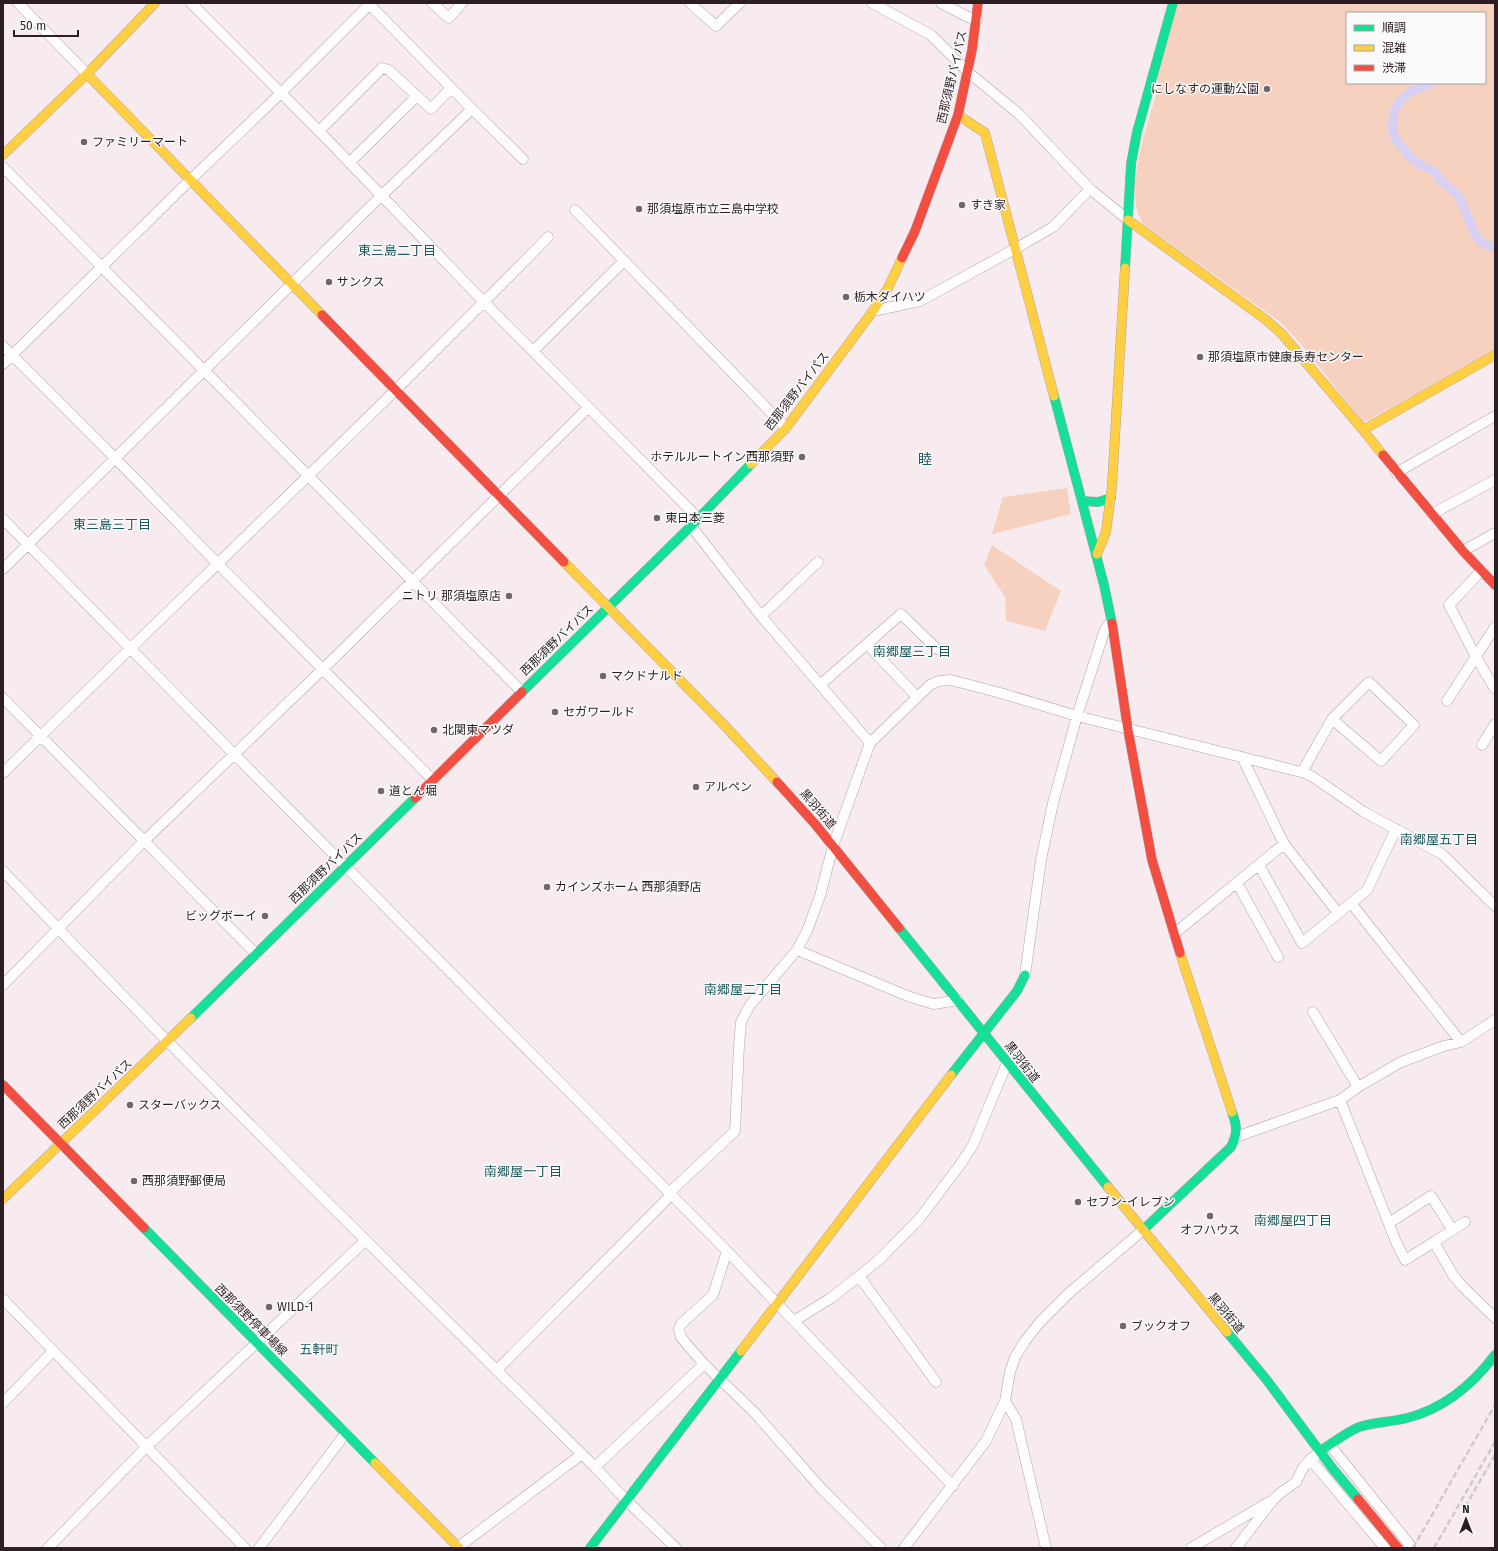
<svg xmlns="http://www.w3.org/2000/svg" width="1498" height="1551" font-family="'Fira Sans','Noto Sans JP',sans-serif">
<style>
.green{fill:#f6d1bf;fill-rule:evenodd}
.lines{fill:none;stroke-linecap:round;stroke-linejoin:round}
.canal{stroke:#d8d0f3;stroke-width:9}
.street-casing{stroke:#b0a4a9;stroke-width:11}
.fast-casing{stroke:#b0a4a9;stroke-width:10}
.slow-casing{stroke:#b0a4a9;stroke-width:10}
.jam-casing{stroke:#b0a4a9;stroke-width:10}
.street{stroke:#fefcfd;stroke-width:10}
.fast{stroke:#16e098;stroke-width:9}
.slow{stroke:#ffcf43;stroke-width:9}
.jam{stroke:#f24e42;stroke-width:9}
.rail{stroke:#cec9ca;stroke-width:2.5;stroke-dasharray:6 3;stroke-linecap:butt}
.poi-dot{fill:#73666b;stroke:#fafafa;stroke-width:1.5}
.labels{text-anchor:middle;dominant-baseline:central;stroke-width:3;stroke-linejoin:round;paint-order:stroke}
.street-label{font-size:12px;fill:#2c1e24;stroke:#fafafa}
.poi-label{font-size:12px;fill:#2c1e24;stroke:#fafafa;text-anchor:start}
.neighbourhood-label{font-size:13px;fill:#1e595b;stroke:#fafafa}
.quarter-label{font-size:14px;fill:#1e595b;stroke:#fafafa}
</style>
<rect width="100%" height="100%" fill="#f8ebef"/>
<path class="green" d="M1178,3h317v347l-132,73 -60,-77 -24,-25 -136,-97c-4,-8 -8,-17 -8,-26 -1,-38 14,-77 24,-114l-2,-6zM1347,13h138v70h-138z
M1067,488l4,26 -79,20 11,-37z
M992,545l69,46 -16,40 -39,-10 -1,-24 -21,-32z"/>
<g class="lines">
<path class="canal" d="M1432,83l-22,9 -10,9 -6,10 -2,16 3,12 19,22 21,11 6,9 18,15 16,39 6,7 14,6"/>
<g class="street-casing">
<path id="street" d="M18,3l69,71
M191,3l128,128 165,171 214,216
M368,3l104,106 51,50
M432,3l17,15 13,-15
M690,3l26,23 24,-23
M872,3l59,32 37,37 51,42 71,75 38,31
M941,3l27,14 9,3
M319,131l63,-63 7,2 42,39 20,-21
M349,163l68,-67
M3,167l519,525
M575,210l211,218
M873,311l47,-10 95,-52 38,-22 37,-38
M3,346l112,112 103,106 215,216
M533,351l90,-89
M3,364l181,-178 97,-93 90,-90
M1396,473l99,-57
M1432,514l63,-34
M3,519l231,235 493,497 149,156 77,79
M691,526l70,90 109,127
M1463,551l32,-18
M3,569l378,-373 91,-87
M1481,571l-32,34 27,52 19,32
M761,616l57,-54
M867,644l50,53
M820,685l81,-71 36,35
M3,698l253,256
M1447,701l48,-74
M1482,745l13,-21
M1242,757l42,87 54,69
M1302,772l30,-53 37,-37 45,43 -33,36 -49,-42
M3,773c182,-179 367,-354 545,-536
M1259,865l43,78 65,-53 29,-61
M3,871c193,203 393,400 592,596l31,33 50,48
M1237,883l41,74
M1351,903l110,139
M1174,934l110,-90
M797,950l113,47 24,7 24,-4
M1025,975l16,-115 12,-57 24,-87 27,-84 4,-7 4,-3
M3,985l141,-144 179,-172 265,-261
M1313,1012l45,75
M1340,1100l56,142 9,18 29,-18 19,33 9,11 33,32
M1236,1137l104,-37 18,-13 43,-25 43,-16 17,-4 34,-22
M669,1193l66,-62 4,-85 2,-24 9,-17 47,-55 10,-19 13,-35 13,-50 37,-103 60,-58 9,-4 12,-1 53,14 73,22 228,57 8,4 51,35 78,42 53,52
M1389,1223l42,-27 21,33
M1434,1242l31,-20
M727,1251l-14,44 -32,29 -2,5 2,8 8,10 15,17 50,48 66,75 61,61
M859,1276l77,106
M3,1299l242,249
M794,1321l37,-23 28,-22 21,-17 40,-41 40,-53 13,-20 34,-82
M497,1370l174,-175
M1005,1401l11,18 30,129
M3,1403l50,-52
M1330,1445l80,100 -2,3
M1310,1459l75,89
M595,1467l109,-103
M48,1548l98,-101 220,-207
M259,1548l87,-115
M457,1548l125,-94
M904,1548l82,-107 19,-40 5,-29 5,-15 10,-16 15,-19 28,-28 75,-64
M1191,1548l78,-46
M1236,1548l37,-48 6,-6 17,-12 8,-16 16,-15"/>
</g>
<g class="fast-casing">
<path id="fast" d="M1125,268l6,-104 6,-32 36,-129
M1054,396l50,189 8,38
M1082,501l16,1 13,-4
M522,692l169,-166 60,-62
M899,928l209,259
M191,1018l224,-220
M951,1075l66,-84 8,-16
M144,1228l231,235
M1143,1230l88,-83c7,-14 6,-21 1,-35
M1227,1332l39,47 67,90 25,30
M1320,1451c13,-8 25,-18 39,-24 16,-5 32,-5 48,-9 36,-9 66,-34 88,-63
M590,1548l151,-197"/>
</g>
<g class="slow-casing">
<path id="slow" d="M87,74l235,241
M958,115l27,18 69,263
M3,155l84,-81 68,-71
M1128,220l137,99 17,15 81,96 20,25
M1363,430l132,-75
M751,464l35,-36 87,-117 15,-23 14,-30
M1097,554l9,-22 6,-46 13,-218
M564,562l162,165 51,55
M1180,953l52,159
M1108,1187l119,145
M3,1199l188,-181
M741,1351l210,-276
M375,1463l84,85"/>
</g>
<g class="jam-casing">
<path id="jam" d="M902,258l13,-27 43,-116 14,-65 6,-47
M322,315l242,247
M1383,455l80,96 32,34
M1112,623l16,107 24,130 28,93
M777,782l38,42 84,104
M415,798l107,-106
M3,1085l141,143
M1358,1499l40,49"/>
</g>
<use href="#street" class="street"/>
<use href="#fast" class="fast"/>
<use href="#slow" class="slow"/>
<use href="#jam" class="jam"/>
<path class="rail" d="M1465,1507l30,-52
M1413,1548l82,-143
M1434,1548l61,-106"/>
</g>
<g class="poi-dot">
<circle cx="1267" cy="89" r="4"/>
<circle cx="84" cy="142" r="4"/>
<circle cx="962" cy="205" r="4"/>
<circle cx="639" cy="209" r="4"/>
<circle cx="329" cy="282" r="4"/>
<circle cx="846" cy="297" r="4"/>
<circle cx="1200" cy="357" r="4"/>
<circle cx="802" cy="457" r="4"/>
<circle cx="657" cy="518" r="4"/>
<circle cx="509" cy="596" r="4"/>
<circle cx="603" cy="676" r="4"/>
<circle cx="555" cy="712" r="4"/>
<circle cx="434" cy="730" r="4"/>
<circle cx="696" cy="787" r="4"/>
<circle cx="381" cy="791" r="4"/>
<circle cx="547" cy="887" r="4"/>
<circle cx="265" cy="916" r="4"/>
<circle cx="130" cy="1105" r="4"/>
<circle cx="134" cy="1181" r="4"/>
<circle cx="1078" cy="1202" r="4"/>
<circle cx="1210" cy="1216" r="4"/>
<circle cx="269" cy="1307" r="4"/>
<circle cx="1123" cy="1326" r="4"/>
</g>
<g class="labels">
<g class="street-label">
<text transform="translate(952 77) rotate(-77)">西那須野バイパス</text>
<text transform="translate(797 391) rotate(-52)">西那須野バイパス</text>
<text transform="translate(557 640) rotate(-44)">西那須野バイパス</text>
<text transform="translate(818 809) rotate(49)">黒羽街道</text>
<text transform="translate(326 868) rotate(-44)">西那須野バイパス</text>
<text transform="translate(1022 1062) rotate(52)">黒羽街道</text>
<text transform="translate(95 1094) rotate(-43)">西那須野バイパス</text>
<text transform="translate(1226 1313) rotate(50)">黒羽街道</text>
<text transform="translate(251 1320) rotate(45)">西那須野停車場線</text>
</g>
<g class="poi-label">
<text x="1259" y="89" text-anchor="end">にしなすの運動公園</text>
<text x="92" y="142">ファミリーマート</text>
<text x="970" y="205">すき家</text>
<text x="647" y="209">那須塩原市立三島中学校</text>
<text x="337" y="282">サンクス</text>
<text x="854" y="297">栃木ダイハツ</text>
<text x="1208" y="357">那須塩原市健康長寿センター</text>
<text x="794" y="457" text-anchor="end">ホテルルートイン西那須野</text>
<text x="665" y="518">東日本三菱</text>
<text x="501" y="596" text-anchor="end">ニトリ 那須塩原店</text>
<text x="611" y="676">マクドナルド</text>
<text x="563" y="712">セガワールド</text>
<text x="442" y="730">北関東マツダ</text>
<text x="704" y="787">アルペン</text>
<text x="389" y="791">道とん堀</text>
<text x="555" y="887">カインズホーム 西那須野店</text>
<text x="257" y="916" text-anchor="end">ビッグボーイ</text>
<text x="138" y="1105">スターバックス</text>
<text x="142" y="1181">西那須野郵便局</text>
<text x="1086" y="1202">セブン-イレブン</text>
<text x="1210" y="1230" text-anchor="middle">オフハウス</text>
<text x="277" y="1307">WILD-1</text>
<text x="1131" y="1326">ブックオフ</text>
</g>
<g class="neighbourhood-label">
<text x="397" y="250">東三島二丁目</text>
<text x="112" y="524">東三島三丁目</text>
<text x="912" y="651">南郷屋三丁目</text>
<text x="1439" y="839">南郷屋五丁目</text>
<text x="743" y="989">南郷屋二丁目</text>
<text x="523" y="1171">南郷屋一丁目</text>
<text x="1293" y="1220">南郷屋四丁目</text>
<text x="319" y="1349">五軒町</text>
</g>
<g class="quarter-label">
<text x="925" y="459">睦</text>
</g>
</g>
<rect width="1498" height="1551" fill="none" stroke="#2c1e24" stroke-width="8"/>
<rect x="1346" y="12" width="140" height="72" fill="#fafafa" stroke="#a8a2a4"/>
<rect x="1354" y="25" width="20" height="6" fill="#16e098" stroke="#a8a2a4"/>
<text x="1382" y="32" font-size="12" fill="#2c1e24">順調</text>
<rect x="1354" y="45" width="20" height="6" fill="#ffcf43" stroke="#a8a2a4"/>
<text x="1382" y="52" font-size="12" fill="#2c1e24">混雑</text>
<rect x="1354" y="65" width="20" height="6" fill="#f24e42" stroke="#a8a2a4"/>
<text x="1382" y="72" font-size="12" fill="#2c1e24">渋滞</text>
<g transform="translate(1466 1519)" stroke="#fafafa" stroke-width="3" paint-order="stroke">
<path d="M0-3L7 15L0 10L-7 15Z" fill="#2c1e24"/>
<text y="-6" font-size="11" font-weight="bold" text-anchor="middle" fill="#2c1e24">N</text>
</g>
<path d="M14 30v6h64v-6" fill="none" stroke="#2c1e24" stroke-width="2"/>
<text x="20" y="30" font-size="12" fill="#2c1e24" stroke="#fafafa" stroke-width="3" paint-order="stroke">50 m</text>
</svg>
